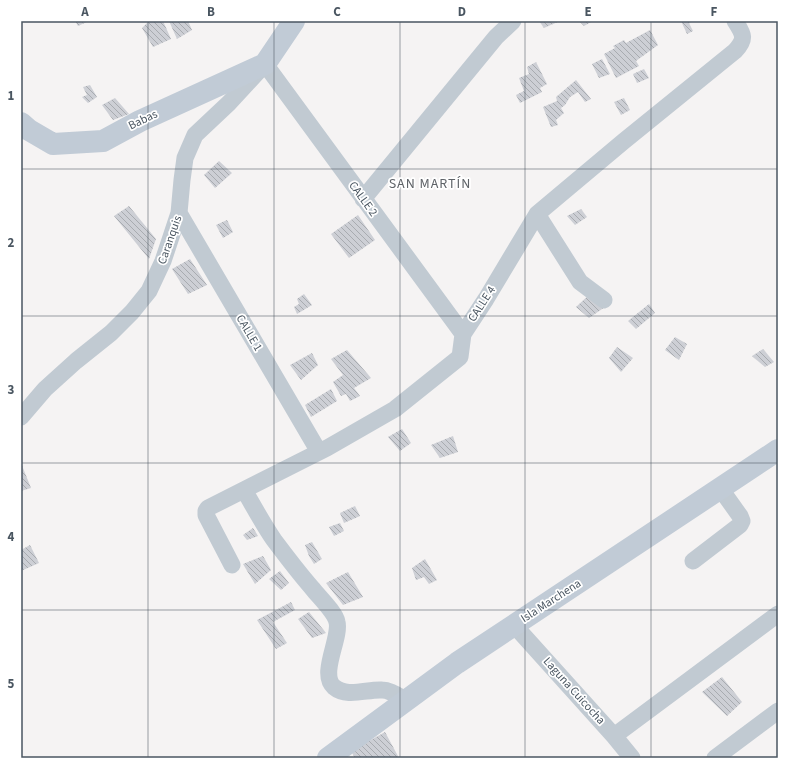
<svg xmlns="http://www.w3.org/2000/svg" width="799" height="779" font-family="'Source Sans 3',sans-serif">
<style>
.building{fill:url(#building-back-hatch)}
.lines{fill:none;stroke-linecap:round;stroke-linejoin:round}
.street{stroke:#c1cad2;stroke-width:17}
.secondary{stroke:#c1cbd6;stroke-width:22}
.grid{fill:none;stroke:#4a5661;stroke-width:1;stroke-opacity:0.55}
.labels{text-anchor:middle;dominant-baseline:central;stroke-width:3.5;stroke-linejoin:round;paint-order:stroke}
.street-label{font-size:12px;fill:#4a5661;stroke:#fff}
.quarter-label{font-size:14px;letter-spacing:1px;fill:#5f6368;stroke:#fff}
.neatline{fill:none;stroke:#4a5661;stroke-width:1.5}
.grid-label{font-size:13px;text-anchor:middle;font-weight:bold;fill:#4a5661}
</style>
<defs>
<pattern id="building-back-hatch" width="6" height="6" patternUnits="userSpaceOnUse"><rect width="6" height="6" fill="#cdcfd5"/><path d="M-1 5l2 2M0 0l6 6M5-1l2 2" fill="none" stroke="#a8abb0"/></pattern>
</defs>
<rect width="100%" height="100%" fill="#f5f3f3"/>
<path class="building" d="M75,21h14l-11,5z
M149,21h14l8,18 -18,8 -11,-19z
M169,21h19l4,9 -15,9z
M539,21h21l-16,7z
M579,21h14l-9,5z
M681,21h12l-4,2 4,8 -6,3z
M650,30l8,15 -22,16 3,5 -23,12 -12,-24 11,-6 -2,-2 11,-6 2,3z
M602,59l8,15 -11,4 -7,-14z
M536,62l11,22 -7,4 2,4 -22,11 -4,-8 8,-4 -5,-13 10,-4 -2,-7z
M644,69l5,9 -12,5 -4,-9z
M576,80l15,19 -6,3 -7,-10 -8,5 -5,8 -4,3 3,5 -8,7 2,5 -7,2 -8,-20 14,-6 -1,-4z
M90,85l7,12 -9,6 -6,-6 5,-2 -4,-8z
M115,98l14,16 -16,6 -11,-15z
M624,98l6,12 -9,5 -7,-13z
M219,161l13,12 -17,15 -11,-13z
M129,206l27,33 -7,20 -35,-43z
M581,209l6,8 -12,8 -8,-9z
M358,215l17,25 -26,18 -18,-24z
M227,220l6,12 -10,6 -7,-13z
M190,259l17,26 -19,9 -16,-25z
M591,293l14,14 -16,11 -13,-11z
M304,294l8,11 -15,9 -3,-7 5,-3 -2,-5z
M649,304l6,9 -19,16 -8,-8z
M675,337l12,7 -8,16 -14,-10z
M617,347l16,11 -12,14 -12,-14z
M763,349l11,13 -9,5 -13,-11z
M347,350l24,28 -17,10 6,8 -10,5 -4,-7 -5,2 -8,-14 10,-7 -12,-16z
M312,353l6,12 -17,15 -11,-15z
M331,389l6,12 -26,16 -6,-12z
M402,429l9,14 -11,8 -12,-14z
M453,436l5,16 -18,6 -9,-13z
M21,463l10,25 -10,3z
M355,506l5,10 -16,7 -4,-10z
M340,523l4,8 -10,5 -5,-9z
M253,528l5,8 -11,4 -4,-5z
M312,542l10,17 -8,5 -5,-8 -4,-11z
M30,545l9,18 -18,8v-21z
M263,556l8,14 -16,14 -12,-20z
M425,559l12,21 -8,4 -5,-7 -8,3 -4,-12z
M280,571l9,12 -8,7 -12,-11z
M348,572l15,25 -20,8 -17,-22z
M291,602l4,8 -22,12 14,21 -11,6 -19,-29z
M309,612l17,21 -14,5 -14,-19z
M722,677l20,25 -15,14 -25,-24z
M385,732l14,26h-44l-4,-7z"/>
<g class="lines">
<path class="street" d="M363,199l133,-162 17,-16
M179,213l140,239
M537,214l43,68 24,18
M21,417l24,-28 31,-28 35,-28 21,-21 17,-21 14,-30 16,-48 3,-33 3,-22 10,-23 34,-32 36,-39 198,270
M244,490c10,17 19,34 30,50 12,16 25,33 38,48 7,9 23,24 25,34 4,16 -18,52 -3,65 13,11 33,2 48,3 9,0 17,7 25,11
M693,561l47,-36 2,-4 -2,-5 -20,-28
M232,565l-26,-50v-4l2,-3 119,-60 68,-39 65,-52 3,-23 23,-35 51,-85 87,-73 111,-90c12,-13 8,-17 0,-30
M514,625l100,111 18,22
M614,736l164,-122
M715,758l63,-47"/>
<path class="secondary" d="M21,123l8,7 24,14 50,-3 37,-20 125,-57 29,-43
M328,758l129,-95 321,-213"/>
</g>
<path class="grid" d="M148,21v737M274,21v737M400,21v737M525,21v737M651,21v737M21,169h757M21,316h757M21,463h757M21,610h757"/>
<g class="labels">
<g class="street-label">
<text transform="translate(143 120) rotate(-26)">Babas</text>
<text transform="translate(363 199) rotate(54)">CALLE 2</text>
<text transform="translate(170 240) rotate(-71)">Caranquis</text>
<text transform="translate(482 304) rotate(-57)">CALLE 4</text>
<text transform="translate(249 333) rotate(60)">CALLE 1</text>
<text transform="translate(551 601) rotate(-33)">Isla Marchena</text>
<text transform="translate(574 691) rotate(48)">Laguna Cuicocha</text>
</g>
<g class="quarter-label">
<text x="430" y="184">SAN MARTÍN</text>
</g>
</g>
<rect width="799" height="779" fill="none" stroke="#ffffff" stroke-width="44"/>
<rect x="22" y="22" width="755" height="735" class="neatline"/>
<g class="grid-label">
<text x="85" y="16">A</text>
<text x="211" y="16">B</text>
<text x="337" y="16">C</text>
<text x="462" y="16">D</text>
<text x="588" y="16">E</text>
<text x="714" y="16">F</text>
<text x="11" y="100">1</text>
<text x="11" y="247">2</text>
<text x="11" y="394">3</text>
<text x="11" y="541">4</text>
<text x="11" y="688">5</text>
</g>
</svg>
